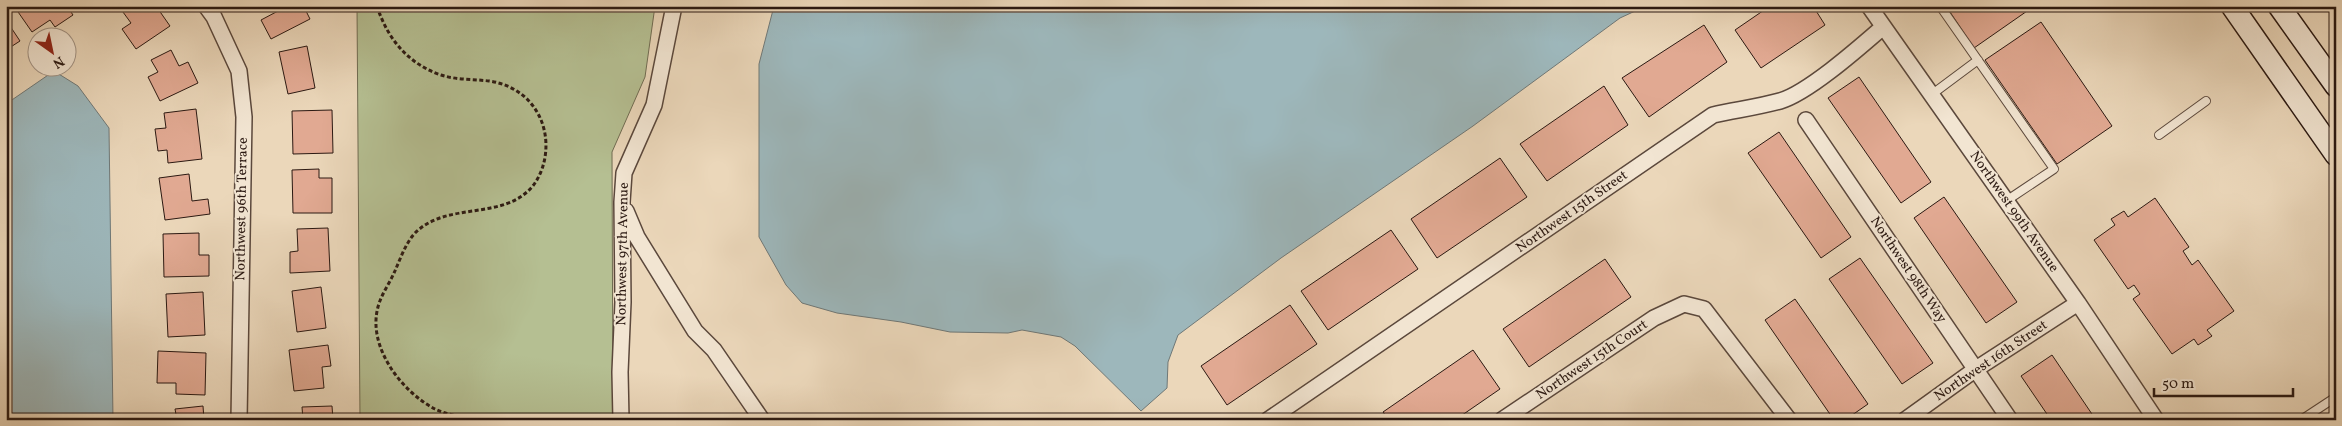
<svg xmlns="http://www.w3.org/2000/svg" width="2342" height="426" font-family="Vollkorn,serif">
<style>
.green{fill:#b5bf92;stroke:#706c52}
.water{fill:#9db7bb;stroke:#6f7877}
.building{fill:#e1a992;stroke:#2b1912}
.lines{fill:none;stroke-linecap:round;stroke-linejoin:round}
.service-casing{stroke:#5b483c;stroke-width:10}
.minor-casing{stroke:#5b483c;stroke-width:18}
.secondary-casing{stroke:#2b1912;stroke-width:24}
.path{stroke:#2b1912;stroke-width:3;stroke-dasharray:4 2.5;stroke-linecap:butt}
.service{stroke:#f2e5d2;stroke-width:8}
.minor{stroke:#f2e5d2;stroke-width:15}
.secondary{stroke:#f2e5d2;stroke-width:21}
.labels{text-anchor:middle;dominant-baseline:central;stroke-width:4;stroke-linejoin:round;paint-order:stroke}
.street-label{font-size:14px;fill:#2b1912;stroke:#f2e5d2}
</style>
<rect width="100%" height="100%" fill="#ebd7ba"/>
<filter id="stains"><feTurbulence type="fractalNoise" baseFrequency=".004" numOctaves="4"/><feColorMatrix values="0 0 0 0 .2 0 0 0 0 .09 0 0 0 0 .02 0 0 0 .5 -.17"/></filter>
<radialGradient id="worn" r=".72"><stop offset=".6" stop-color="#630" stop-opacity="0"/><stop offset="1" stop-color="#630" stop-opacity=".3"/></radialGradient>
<path class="green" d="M357,6h298l-10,71 -33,75 1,268h-253z"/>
<path class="water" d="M774,6h872l-26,12 -147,108 -192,132 -103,77 -10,27 -1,26 -26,23 -66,-65 -14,-9 -39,-7 -14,3 -58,-1 -49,-10 -64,-9 -35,-10 -16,-18 -27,-48v-173z
M54,71l24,15 31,42 4,292h-107v-316z"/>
<path class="building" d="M20,6h47l6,9 -18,12 -5,-7 -18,12 -16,-23z
M122,6h34l14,20 -34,23 -14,-20 9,-6 -11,-15z
M275,6h36l-6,3 5,10 -39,20 -10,-19 17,-9z
M1770,6h43l12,19 -64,43 -26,-38z
M1946,6h83l1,3 -56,39z
M6,20l14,21 -14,9z
M2041,22l71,104 -55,38 -72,-104z
M1704,25l23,37 -78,55 -27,-39z
M307,46l8,42 -27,6 -9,-42z
M171,50l8,16 9,-4 10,21 -38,18 -12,-24 10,-5 -7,-12z
M1859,77l72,105 -30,21 -73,-105z
M1604,86l24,39 -81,56 -27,-37z
M196,109l6,50 -34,4 -1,-13 -9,1 -3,-22 11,-1 -2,-15z
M332,110l1,43 -40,1 -1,-43z
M1779,132l72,105 -30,21 -73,-105z
M1500,158l27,39 -90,61 -26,-39z
M319,169v9h13v35h-39l-1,-43z
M189,174l3,27 16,-2 2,15 -45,6 -6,-42z
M1944,197l73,105 -31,21 -72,-105z
M2155,198l34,49 -6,4 9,14 6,-5 36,51 -27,19 5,6 -14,9 -4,-6 -22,15 -39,-55 7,-5 -6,-9 -6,4 -34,-49 21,-15 -4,-6 13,-8 4,6z
M328,228l2,43 -40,2v-21l8,-1 -1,-22z
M1391,230l27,39 -90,61 -27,-39z
M199,233v22h10v21l-45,1 -1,-43z
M1860,258l73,105 -31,21 -73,-105z
M1605,259l26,38 -102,70 -26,-38z
M321,287l5,41 -29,4 -5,-41z
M203,292l2,43 -37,2 -2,-43z
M1795,299l73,105 -23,16h-11l-69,-100z
M1290,305l27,39 -90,61 -26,-39z
M328,345l3,21 -9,1 2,21 -30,3 -5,-41z
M1473,350l27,39 -45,31h-66l-6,-8z
M158,351l48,2 -1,42 -29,-1v-11h-19z
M2052,355l44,65h-45l-30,-44z
M203,406l1,14h-27l-2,-11z
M332,406l1,14h-30l-1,-13z"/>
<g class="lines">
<g class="service-casing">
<path id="service" d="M1940,6l114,163 -48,32
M1931,95l47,-35
M2159,135l47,-34
M2301,420l35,-23"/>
</g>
<g class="minor-casing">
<path id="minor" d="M206,6l8,11 25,54 5,46 -5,303
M1869,6l209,297 78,117
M1806,120l204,300
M626,211l11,26 58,94 19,19 48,70
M621,420l-1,-48 3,-70 -1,-100 2,-29 30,-68 20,-99
M1268,420l445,-305c22,-5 46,-8 67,-14 28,-8 80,-54 103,-74
M1502,420l152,-102 30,-14 20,5 85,111
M1905,420l71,-51 102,-66"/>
</g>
<g class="secondary-casing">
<path id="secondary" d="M2232,6l104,149
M2279,6l57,80"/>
</g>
<path class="path" d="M377,6c10,32 31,58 64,69 15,5 32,4 48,6 29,4 51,24 56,53 3,18 -1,38 -13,53 -30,34 -85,14 -117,46 -10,11 -15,27 -21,40 -5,11 -13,22 -16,34 -11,40 24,85 57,102 15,7 32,9 48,11"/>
<use href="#service" class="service"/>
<use href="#minor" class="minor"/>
<use href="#secondary" class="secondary"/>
</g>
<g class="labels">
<g class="street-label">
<text transform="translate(242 209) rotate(-89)">Northwest 96th Terrace</text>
<text transform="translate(1572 212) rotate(-35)">Northwest 15th Street</text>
<text transform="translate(2014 212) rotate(55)">Northwest 99th Avenue</text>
<text transform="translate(623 254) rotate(-89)">Northwest 97th Avenue</text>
<text transform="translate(1908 270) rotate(56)">Northwest 98th Way</text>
<text transform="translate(1592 360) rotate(-34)">Northwest 15th Court</text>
<text transform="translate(1991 361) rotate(-34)">Northwest 16th Street</text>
</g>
</g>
<rect width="2342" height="426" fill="none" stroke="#ebd7ba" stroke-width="25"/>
<rect x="8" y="8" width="2327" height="411" fill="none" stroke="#2b1912" stroke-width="2.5"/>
<rect x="12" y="12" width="2317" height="401" fill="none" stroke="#2b1912"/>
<g transform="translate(52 52) rotate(147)"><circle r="24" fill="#f2e5d2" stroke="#a29385"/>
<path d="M0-4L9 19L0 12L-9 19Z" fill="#8f2418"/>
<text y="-8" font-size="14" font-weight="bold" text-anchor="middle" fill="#2b1912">N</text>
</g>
<path d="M2154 388v8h139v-8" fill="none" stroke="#2b1912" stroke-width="2.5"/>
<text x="2162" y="388" font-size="15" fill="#2b1912" stroke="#f2e5d2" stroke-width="4" paint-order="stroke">50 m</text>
<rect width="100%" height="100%" filter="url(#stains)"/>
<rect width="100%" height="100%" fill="url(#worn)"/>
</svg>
